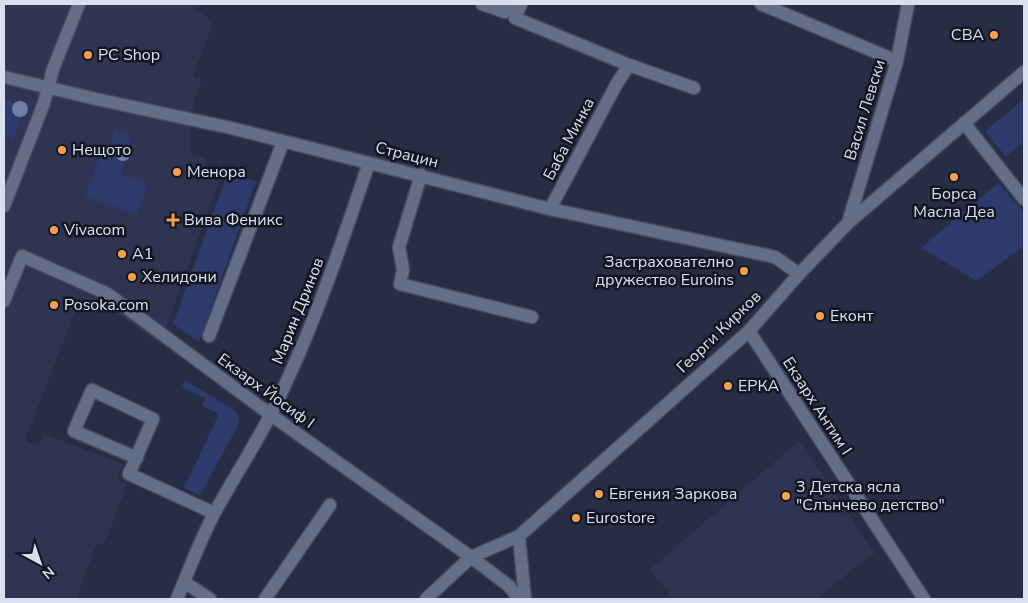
<svg xmlns="http://www.w3.org/2000/svg" width="1028" height="603" font-family="'Nunito Sans',sans-serif">
<style>
.built{fill:#2e3452}
.green{fill:#2e396c}
.lines{fill:none;stroke-linecap:round;stroke-linejoin:round}
.service-casing{stroke:#454a5d;stroke-width:15}
.pedestrian-casing{stroke:#454a5d;stroke-width:15}
.minor-casing{stroke:#454a5d;stroke-width:15}
.service{stroke:#656e89;stroke-width:12}
.pedestrian{stroke:#656e89;stroke-width:12}
.minor{stroke:#656e89;stroke-width:12}
.tree{fill:#717eaa}
.poi-dot{fill:#f8a04b;stroke:#131621;stroke-width:2}
.labels{text-anchor:middle;dominant-baseline:central;stroke-width:5;stroke-linejoin:round;paint-order:stroke}
.poi-label{font-size:16px;fill:#dbe0f0;stroke:#131621;text-anchor:start}
.street-label{font-size:16px;fill:#dbe0f0;stroke:#131621}
</style>
<rect width="100%" height="100%" fill="#262d45"/>
<path class="built" d="M4,4h187l22,19 -20,53 9,4 -9,24 -3,49 17,6 -5,15 17,7 -44,121 -14,43 -53,-38 -28,-8 -55,141 14,5 5,-11 79,30 -6,16 10,4 -23,61 -7,-2 -21,56h-72z
M800,440l75,113 -15,10 -42,36h-151l2,-6 -20,-23z"/>
<path class="green" d="M4,99l21,8 -12,33 -9,-4z
M1024,99v42l-18,16 -21,-26z
M114,130l13,3 4,8 -10,34 27,8 -11,32 -52,-19 16,-44 7,1z
M228,172l28,9 -57,161 -26,-18z
M998,183l26,29v34l-47,35 -56,-33z
M185,380l48,29 5,6 1,9 -39,71 -16,-7 35,-74 -17,-8 3,-8 -23,-10z"/>
<g class="lines">
<g class="service-casing">
<path id="service" d="M482,4l23,8 3,-8
M521,4l-6,14 114,47 -13,20
M629,65l65,23
M421,175l-22,72 4,23 -3,14 132,33
M209,336l74,-194
M137,458l-63,-27 18,-41 61,29 -24,55 85,39
M184,582l26,17
M265,599l65,-94"/>
</g>
<g class="pedestrian-casing">
<path id="pedestrian" d="M4,206l40,-103 9,-34 26,-65"/>
</g>
<g class="minor-casing">
<path id="minor" d="M761,4l136,57
M4,77l92,22 135,29 319,81 225,48 24,17
M964,123l60,76
M550,209l66,-124
M848,223l49,-162 11,-57
M4,301l18,-45 86,38 163,121 200,142 38,29 10,13
M749,331l175,268
M519,536l6,63
M177,599c12,-29 23,-59 38,-87 18,-33 39,-65 56,-98 41,-81 69,-166 98,-251
M426,599l45,-42 48,-21 230,-205 50,-57 49,-51 176,-151"/>
</g>
<use href="#service" class="service"/>
<use href="#pedestrian" class="pedestrian"/>
<use href="#minor" class="minor"/>
</g>
<g class="tree">
<circle cx="20" cy="109" r="8"/>
<circle cx="123" cy="153" r="8"/>
</g>
<g class="poi-dot">
<circle cx="994" cy="35" r="5"/>
<circle cx="88" cy="55" r="5"/>
<circle cx="62" cy="150" r="5"/>
<circle cx="177" cy="172" r="5"/>
<circle cx="954" cy="177" r="5"/>
<path d="M170.5 212.5h5v5h5v5h-5v5h-5v-5h-5v-5h5z"/>
<circle cx="54" cy="230" r="5"/>
<circle cx="122" cy="254" r="5"/>
<circle cx="744" cy="271" r="5"/>
<circle cx="132" cy="277" r="5"/>
<circle cx="54" cy="305" r="5"/>
<circle cx="820" cy="316" r="5"/>
<circle cx="728" cy="386" r="5"/>
<circle cx="599" cy="494" r="5"/>
<circle cx="786" cy="496" r="5"/>
<circle cx="576" cy="518" r="5"/>
</g>
<g class="labels">
<g class="poi-label">
<text x="984" y="35" text-anchor="end">CBA</text>
<text x="98" y="55">PC Shop</text>
<text x="72" y="150">Нещото</text>
<text x="187" y="172">Менора</text>
<text x="954" y="194" text-anchor="middle">Борса<tspan x="954" dy="18">Масла Деа</tspan></text>
<text x="184" y="220">Вива Феникс</text>
<text x="64" y="230">Vivacom</text>
<text x="132" y="254">A1</text>
<text x="734" y="262" text-anchor="end">Застрахователно<tspan x="734" dy="18">дружество Euroins</tspan></text>
<text x="142" y="277">Хелидони</text>
<text x="64" y="305">Posoka.com</text>
<text x="830" y="316">Еконт</text>
<text x="738" y="386">ЕРКА</text>
<text x="796" y="487">3 Детска ясла<tspan x="796" dy="18">"Слънчево детство"</tspan></text>
<text x="609" y="494">Евгения Заркова</text>
<text x="586" y="518">Eurostore</text>
</g>
<g class="street-label">
<text transform="translate(865 110) rotate(-73)">Васил Левски</text>
<text transform="translate(569 139) rotate(-62)">Баба Минка</text>
<text transform="translate(407 155) rotate(14)">Страцин</text>
<text transform="translate(298 311) rotate(-68)">Марин Дринов</text>
<text transform="translate(719 332) rotate(-44)">Георги Кирков</text>
<text transform="translate(266 391) rotate(36)">Екзарх Йосиф I</text>
<text transform="translate(817 406) rotate(57)">Екзарх Антим I</text>
</g>
</g>
<rect width="1028" height="603" fill="none" stroke="#dbe0f0" stroke-width="10"/>
<g transform="translate(40 563) rotate(140)" stroke="#131621" stroke-width="4" paint-order="stroke">
<path d="M0-4L9 19L0 12L-9 19Z" fill="#dbe0f0"/>
<text y="-8" font-size="14" font-weight="bold" text-anchor="middle" fill="#dbe0f0">N</text>
</g>
</svg>
